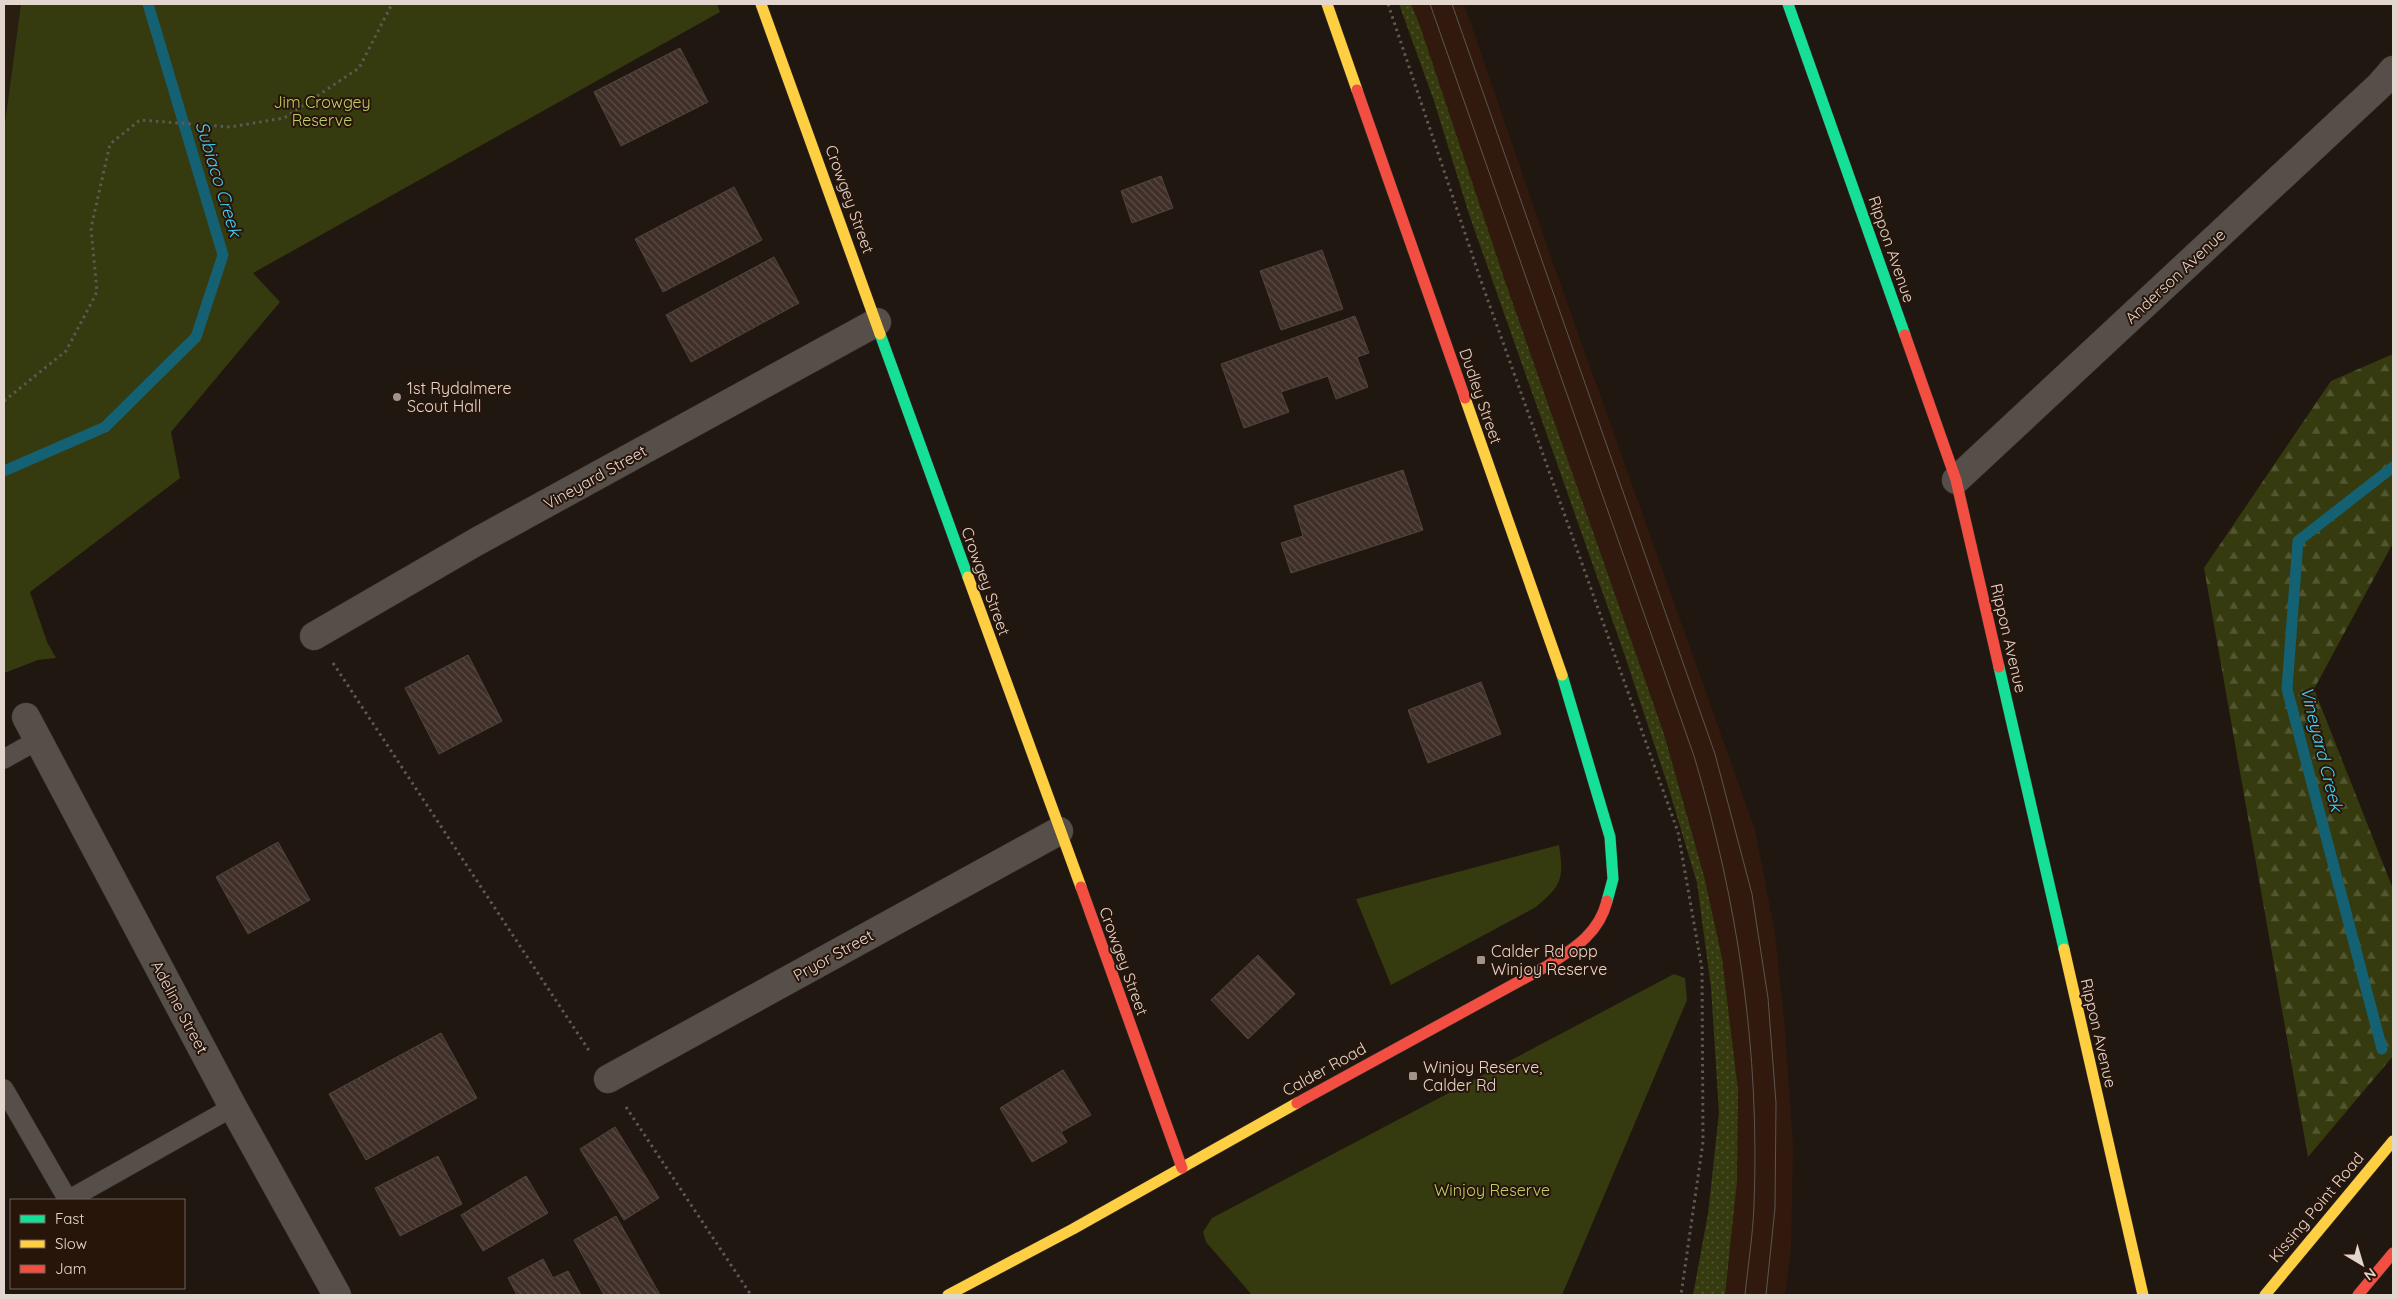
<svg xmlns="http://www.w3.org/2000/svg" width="2397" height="1299" font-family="Quicksand,sans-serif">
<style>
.industrial{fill:#281f11}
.built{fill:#311a0d}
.grass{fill:url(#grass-dots)}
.forest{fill:url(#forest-firs)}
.park{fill:#353a0f}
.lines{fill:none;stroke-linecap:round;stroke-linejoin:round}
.stream{stroke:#146173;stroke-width:11}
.building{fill:url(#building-back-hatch);stroke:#4f4541}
.lane-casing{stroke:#3a322d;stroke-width:20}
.street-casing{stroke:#3a322d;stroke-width:29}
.fast-casing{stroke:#3a322d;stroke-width:12}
.slow-casing{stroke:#3a322d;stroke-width:12}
.jam-casing{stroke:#3a322d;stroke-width:12}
.path{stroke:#5f5853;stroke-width:3;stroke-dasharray:2.5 4;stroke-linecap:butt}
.lane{stroke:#564e48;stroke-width:19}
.street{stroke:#564e48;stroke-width:28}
.fast{stroke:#16e098;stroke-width:11}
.slow{stroke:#ffcf43;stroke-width:11}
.jam{stroke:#f24e42;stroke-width:11}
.tram{stroke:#5c5551;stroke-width:1}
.poi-dot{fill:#9f938c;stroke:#28150a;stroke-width:2}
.labels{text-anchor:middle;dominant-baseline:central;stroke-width:4;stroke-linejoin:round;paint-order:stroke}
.park-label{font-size:16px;fill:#bdd067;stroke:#28150a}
.street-label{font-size:16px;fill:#e3d6ce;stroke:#28150a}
.poi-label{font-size:16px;fill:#e3d6ce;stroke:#28150a;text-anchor:start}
.water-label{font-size:18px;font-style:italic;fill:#3ed3fa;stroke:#28150a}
</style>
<defs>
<pattern id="grass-dots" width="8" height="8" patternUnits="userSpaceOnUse" patternTransform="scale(1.25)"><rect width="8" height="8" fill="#353a0f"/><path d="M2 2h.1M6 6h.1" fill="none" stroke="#525631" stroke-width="1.8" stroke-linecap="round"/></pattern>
<pattern id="forest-firs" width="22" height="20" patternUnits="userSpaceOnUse" patternTransform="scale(1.25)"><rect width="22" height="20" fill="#353a0f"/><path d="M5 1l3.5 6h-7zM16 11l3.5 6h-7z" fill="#525631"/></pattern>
<pattern id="building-back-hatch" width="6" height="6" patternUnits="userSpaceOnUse" patternTransform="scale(1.25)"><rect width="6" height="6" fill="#402f28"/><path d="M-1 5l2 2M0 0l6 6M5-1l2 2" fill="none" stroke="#5b4c46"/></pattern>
</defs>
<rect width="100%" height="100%" fill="#211711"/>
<path class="industrial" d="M4,4h17l-17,126z"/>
<path class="built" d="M1411,4h53l89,259 202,567 20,104 10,97 8,115 -2,102 -6,47h-60l12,-113 1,-92 -16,-132 -18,-82 -40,-142 -157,-447z"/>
<path class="grass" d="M1399,4h12l9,22 87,261 157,447 40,142 18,82 16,132 -1,92 -12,113h-32l15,-81 11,-101 -8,-126 -14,-104 -29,-97 -43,-130 -156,-442 -35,-113z"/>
<path class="forest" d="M2393,354v189l-79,146 79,200v167l-85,101 -104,-589 127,-187z"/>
<path class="park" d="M21,4h696l3,8 -467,261 27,29 -109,130 9,46 -150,114 17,50 9,16 -18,2 -34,13v-543z
M1559,845c5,34 3,40 -23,62l-145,78 -35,-86z
M1674,974l11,4 2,22 -125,295h-310l-46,-53 -3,-10 9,-14z"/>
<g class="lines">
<path class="stream" d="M4,471l101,-44 91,-90 27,-82 -75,-251
M2382,1049l-95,-360 11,-148 95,-74"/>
</g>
<path class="building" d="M680,48l28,54 -87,44 -27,-54z
M1161,176l12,32 -41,15 -11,-32z
M734,187l28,53 -99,52 -28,-53z
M1322,250l21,59 -62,21 -21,-59z
M774,257l25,46 -108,59 -25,-47z
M1355,316l14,37 -12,4 11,30 -32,12 -8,-23 -47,16 8,20 -45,16 -23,-64z
M1403,470l20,60 -132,43 -10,-30 22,-7 -9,-30z
M468,655l34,66 -63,33 -34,-66z
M1481,682l20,52 -73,29 -20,-53z
M278,842l32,58 -62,34 -32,-57z
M1258,955l37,39 -47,45 -37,-39z
M441,1033l36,65 -111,62 -37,-66z
M1063,1070l28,45 -30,17 6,10 -35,20 -32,-54z
M615,1127l44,71 -35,22 -44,-71z
M438,1156l24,48 -62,32 -25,-48z
M526,1176l22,37 -65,38 -22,-36z
M616,1216l44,79h-56l-30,-55z
M543,1259l10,19 15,-7 13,24h-64l-9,-17z"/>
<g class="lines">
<g class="lane-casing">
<path id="lane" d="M4,759l34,-19
M4,1089l64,111 165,-93"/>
</g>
<g class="street-casing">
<path id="street" d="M1956,480l424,-395 13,-15
M314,636l162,-94 401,-220
M26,717l207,390 104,188
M608,1079l451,-248"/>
</g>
<g class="fast-casing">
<path id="fast" d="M1788,4l117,331
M880,334l88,243
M1999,667l65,282
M1562,675l48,162 3,42 -6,22"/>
</g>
<g class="slow-casing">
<path id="slow" d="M761,4l119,330
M1327,4l30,86
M1465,398l97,277
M968,577l113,310
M2064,949l79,346
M948,1295l125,-66 224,-126
M2265,1295l128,-154"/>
</g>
<g class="jam-casing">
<path id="jam" d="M1357,90l108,308
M1905,335l51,145 43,187
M1081,887l101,281
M1297,1103l250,-137c26,-17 52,-32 60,-65
M2358,1295l35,-42"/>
</g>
<path class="path" d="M1388,4l93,277 197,551 24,137 1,173 -22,153
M4,401l62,-50 31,-59 -6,-64 19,-84 30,-24 90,7 54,-9 75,-50 33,-64
M333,663l257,389
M626,1107l125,188"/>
<use href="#lane" class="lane"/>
<use href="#street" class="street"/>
<use href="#fast" class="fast"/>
<use href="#slow" class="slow"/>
<use href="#jam" class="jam"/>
<path class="tram" d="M1430,4l264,752c44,146 66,296 60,449 -1,30 -6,60 -9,90
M1452,4l263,750 37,140 16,104 8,105 -1,105 -9,87"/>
</g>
<g class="poi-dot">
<circle cx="397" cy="397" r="5"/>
<rect x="1476" y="955" width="10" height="10" rx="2.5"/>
<rect x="1408" y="1071" width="10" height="10" rx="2.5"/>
</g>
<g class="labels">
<g class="park-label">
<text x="322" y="102">Jim Crowgey<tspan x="322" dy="18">Reserve</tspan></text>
<text x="1492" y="1190">Winjoy Reserve</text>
</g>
<g class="street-label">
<text transform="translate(850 199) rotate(70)">Crowgey Street</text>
<text transform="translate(1892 249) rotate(71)">Rippon Avenue</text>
<text transform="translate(2175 276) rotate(-43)">Anderson Avenue</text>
<text transform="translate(1481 396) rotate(71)">Dudley Street</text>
<text transform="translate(595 477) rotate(-29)">Vineyard Street</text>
<text transform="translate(986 581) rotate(70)">Crowgey Street</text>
<text transform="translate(2009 638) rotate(77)">Rippon Avenue</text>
<text transform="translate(833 955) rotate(-29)">Pryor Street</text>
<text transform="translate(1124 961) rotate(70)">Crowgey Street</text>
<text transform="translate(180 1007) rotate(62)">Adeline Street</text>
<text transform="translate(2099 1033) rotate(77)">Rippon Avenue</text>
<text transform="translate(1324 1069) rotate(-29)">Calder Road</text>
<text transform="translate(2316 1207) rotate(-50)">Kissing Point Road</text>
</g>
<g class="poi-label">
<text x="407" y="388">1st Rydalmere<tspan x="407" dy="18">Scout Hall</tspan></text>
<text x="1491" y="951">Calder Rd opp<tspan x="1491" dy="18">Winjoy Reserve</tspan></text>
<text x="1423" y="1067">Winjoy Reserve,<tspan x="1423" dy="18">Calder Rd</tspan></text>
</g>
<g class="water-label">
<text transform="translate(219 179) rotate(73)">Subiaco Creek</text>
<text transform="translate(2322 749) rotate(76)">Vineyard Creek</text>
</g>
</g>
<rect width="2397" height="1299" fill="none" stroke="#e3d6ce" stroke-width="10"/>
<rect x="10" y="1199" width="175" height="90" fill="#28150a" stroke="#736258"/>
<rect x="20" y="1215" width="25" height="8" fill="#16e098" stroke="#736258"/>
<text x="55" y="1224" font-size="15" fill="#e3d6ce">Fast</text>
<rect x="20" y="1240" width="25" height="8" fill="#ffcf43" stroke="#736258"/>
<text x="55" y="1249" font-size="15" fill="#e3d6ce">Slow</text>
<rect x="20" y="1265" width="25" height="8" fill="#f24e42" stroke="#736258"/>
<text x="55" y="1274" font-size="15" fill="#e3d6ce">Jam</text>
<g transform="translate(2362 1264) rotate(142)" stroke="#28150a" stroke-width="4" paint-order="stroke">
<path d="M0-4L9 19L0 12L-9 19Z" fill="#e3d6ce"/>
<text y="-8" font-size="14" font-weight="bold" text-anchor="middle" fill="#e3d6ce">N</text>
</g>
</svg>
